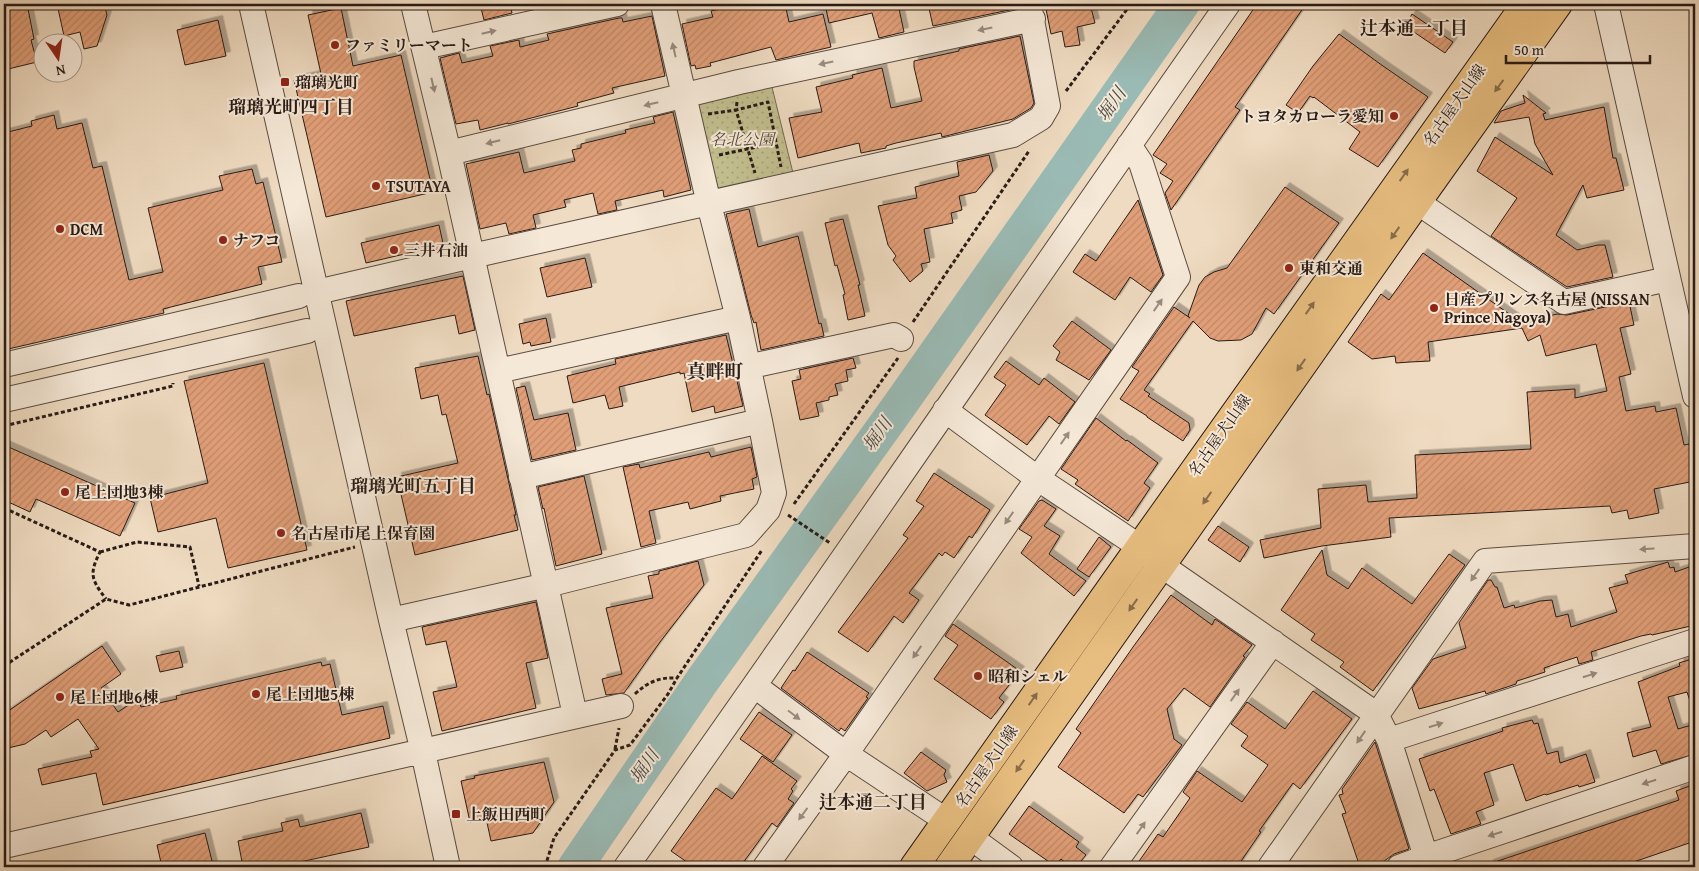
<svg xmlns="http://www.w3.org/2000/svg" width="1699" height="871" font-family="'Gentium Book Plus','Noto Serif JP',serif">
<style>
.park{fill:url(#park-dots);stroke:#756c52}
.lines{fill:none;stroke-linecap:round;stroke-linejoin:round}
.river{stroke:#9abbb5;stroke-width:35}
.building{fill:url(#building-hatch);stroke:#291b16;filter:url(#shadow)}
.minor-casing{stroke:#5a4b41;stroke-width:26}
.major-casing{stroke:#291b16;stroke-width:30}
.path{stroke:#291b16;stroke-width:3;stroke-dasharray:4 2.5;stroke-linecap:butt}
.minor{stroke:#f5e8d7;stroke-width:24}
.major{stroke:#e8be80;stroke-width:28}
.oneway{fill:#998c80}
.oneway2{fill:#886c4b}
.poi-dot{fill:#8f2418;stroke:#f5e8d7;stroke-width:2}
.labels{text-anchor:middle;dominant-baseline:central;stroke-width:4;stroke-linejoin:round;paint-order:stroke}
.poi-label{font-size:16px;font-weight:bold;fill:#291b16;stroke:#f5e8d7;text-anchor:start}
.street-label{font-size:16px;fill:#291b16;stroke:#f5e8d7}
.park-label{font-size:16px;font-style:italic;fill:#574c3a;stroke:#f5e8d7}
.neighbourhood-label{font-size:18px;font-weight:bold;fill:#291b16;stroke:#f5e8d7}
.water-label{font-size:18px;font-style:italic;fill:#4b4b46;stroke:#f5e8d7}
.quarter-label{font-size:19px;font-weight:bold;fill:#291b16;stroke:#f5e8d7}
</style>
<defs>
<pattern id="park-dots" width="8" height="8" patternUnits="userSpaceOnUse" patternTransform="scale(1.25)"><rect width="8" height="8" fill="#c1bd8d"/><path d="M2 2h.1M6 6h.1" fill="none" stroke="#a6a279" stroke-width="1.8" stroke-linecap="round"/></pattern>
<pattern id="building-hatch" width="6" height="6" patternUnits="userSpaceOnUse" patternTransform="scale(1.25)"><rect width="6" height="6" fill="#e19f78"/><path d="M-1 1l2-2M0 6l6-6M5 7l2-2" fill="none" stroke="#c18867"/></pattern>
<filter id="shadow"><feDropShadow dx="4.5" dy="-4.5" stdDeviation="0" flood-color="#0004"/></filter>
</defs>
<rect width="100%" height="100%" fill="#efdbc1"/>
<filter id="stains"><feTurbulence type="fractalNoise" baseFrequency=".004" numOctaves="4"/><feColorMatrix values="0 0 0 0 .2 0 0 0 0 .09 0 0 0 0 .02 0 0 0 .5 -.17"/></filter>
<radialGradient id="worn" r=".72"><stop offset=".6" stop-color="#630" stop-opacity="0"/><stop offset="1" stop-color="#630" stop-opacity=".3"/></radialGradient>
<path class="park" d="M771,83l22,90 -73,17 -11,-9 -16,-73 7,-8z"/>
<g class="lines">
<path class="river" d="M575,867l127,-186 197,-275 283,-402"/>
</g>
<path class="building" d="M24,4h3l7,35 -3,1 6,22 -33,8v-60z
M57,4h47l3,11 -10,31 -13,3 -4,-17 -16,4z
M480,4h30l2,9 -28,7z
M741,4h44l4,18 34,-8 8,33 -55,13 -5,-13 -61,16 1,3 -15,3 -1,-4 -4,1 -9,-42 31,-7 -2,-6z
M825,4h73l6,28 -25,6 -7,-25 -43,10z
M928,4h84l2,5 -81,17z
M1045,4h45l5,19 -18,4 3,18 -15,2 -3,-16 -11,3z
M1257,4h49l-71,103 5,3 -69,100 -6,-17 8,-12 -13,-8 7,-9 -14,-9z
M341,8l12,58 48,-11 32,137 -107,25 -32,-137 27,-6 -13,-59z
M1412,14l41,28 -8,11 -40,-27z
M652,16l13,60 -53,12 2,5 -37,10 1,3 -70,18v-1l-28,7 -2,-10 -22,4 -16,-66 19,-5 3,10 31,-7 -3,-10 29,-6 1,7 29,-7 -2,-6 72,-16h3l1,4z
M218,20l8,36 -41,9 -8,-35z
M1339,34l44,32 45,31 -50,70 -29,-18 11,-17 -46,-35 -1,1 -3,-2 -12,17 -12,-8 27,-39z
M1020,36l14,67 -3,5 -18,11 -71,18 -1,-4 -45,10 -10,3v2l-25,5 -2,-10 -61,15 -9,-40 33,-6 -6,-25 37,-9 -1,-3 30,-7 9,40 31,-7 -8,-34v-6l45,-10v-2z
M1523,95l23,18 -3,1 2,6 59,-13 9,51h3l8,32 -37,8 -4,-13 -27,50 21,15 21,-5h7l8,32 -46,10 -76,-51 26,-38 -40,-27 18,-34 58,38 -18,-31 -6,-27 -35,6 7,-12 24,-8z
M673,112l18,78 -27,7 -1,-7 -48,11 2,9 -19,4 -5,-21 -29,7 2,7 -33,8 3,13 -27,6 -3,-11 -26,6 -14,-65 53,-12 5,21 51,-12 -3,-11 9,-2v-4l45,-11 -1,-3 30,-7 -2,-6z
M54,115l3,14 25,-6 11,45 9,-2 27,114 34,-8 -15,-64 75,-18 -4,-14 33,-7 4,15 7,-2 19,80 -24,5 4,17 -99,25 1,4 -160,37v-217l28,-7 -1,-5z
M989,155l4,16 -17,21 -17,4 3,14 -11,3 2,10 -29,6 6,33 -9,2 2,7 -13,11 -17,-22 3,-4 -8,-11 -10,-39 39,-8 -2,-11 44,-11 -2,-14z
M1285,187l54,36 -65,91 -8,-6 -14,26 -11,6 -23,1 -8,-3 -17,-17 -49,69 6,4 -2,2 41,27 1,7 -7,11 -36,-24v-1l-27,-17 19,-28 -7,-4 42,-60 16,11 -2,-2 11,-31 6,-8 9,-5 13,-4z
M1138,200l25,75 -12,17 -21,-15 -15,23 -42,-28 12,-18 11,7z
M749,209l9,38 40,-11 21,88 2,-1 3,13 -63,14 -5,-28 -2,1 -3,-8 -25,-101z
M843,219l17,66h-2l7,31 -17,4 -5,-25 2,-1 -8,-29 -2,1 -10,-43z
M439,225l5,23 -21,5 -1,-3 -56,13 -5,-20z
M1423,253l99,70 35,-9 10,1 62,-13 5,23 -14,3 11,46 -12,3 7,34 29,-5 1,6 20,-4 8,37 5,-1 6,27v10l-41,8 5,24 -30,6 -2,-9 -15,3 -2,-7 -221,12 2,19 -69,9 -58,12 -4,-18 61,-12 -3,-39 48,-4 2,17 49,-4 -2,-43 116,-6 -4,-57 48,-3v9l32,-7 -11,-47 -50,12 -6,-21 -12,6 -6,-13 -94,14 2,19 -20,1 -14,1 -1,-7 -23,3 -24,-17 33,-48 8,6z
M585,258l7,29 -45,10 -7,-29z
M463,276l12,54 -16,4 -4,-19 -101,21 -8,-35z
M546,318l5,24 -20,4 -1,-4 -7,2 -4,-20z
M1072,321l39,29 -22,30 -33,-20 4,-8 -7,-6z
M726,335l17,71 -28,7 -1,-7 -22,6 -8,-39 -4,1v-2l-61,15 4,19 -14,3 -4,-14 -32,8 -6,-27 49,-12 -1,-5z
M478,356l9,39 2,-1 27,121h-2l4,15 -103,25 -18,-78 61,-14 -12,-49 -4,1 -4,-20 -17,4 -6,-31z
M853,358l3,10 -10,2 2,11 -13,3 3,11 -9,2v3l-13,3 3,13 -19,4 -8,-39 9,-2 -2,-9z
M1006,361l33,24 5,-7 31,24 -16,22 -10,-8 -22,29 -42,-30 21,-30 -12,-8z
M264,363l43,187 -79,18 -12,-50 -58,14 -8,-34 58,-15 -24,-102z
M525,386l9,34 34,-7 8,37 -44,10 -16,-72z
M1096,418l30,23 1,-1 31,23 -14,20 6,5 -22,33 -53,-37 3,-4 -17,-11z
M4,445l131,58 -15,33 -84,-37 -6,13 -26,-12z
M751,447l6,30 -5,2 2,10 -34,7 1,5 -31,8 -2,-7 -39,9 7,32 -15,4 -18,-80 16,-3 1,4 69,-16 2,5z
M934,473l56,37 -18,28 -3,-2 -15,22 -9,-6 -3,4 -3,-3 -30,40 10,7 -16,23 -9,-7 -26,36 -30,-20 70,-94 -5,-3 21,-29 -8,-5z
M584,476l18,78 -46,12 -12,-58 -1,1 -5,-22z
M1042,500l14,9 -12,17 16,10 -11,18 37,27 -12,15 -53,-43 11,-16 -13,-8 20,-28z
M1218,526l31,21 -9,15 -32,-22z
M1099,537l12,10 -22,30 -12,-8z
M1322,550l5,25 21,14 14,-21 50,36 37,-50 16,11 -92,126 -33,-24 4,-5 -33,-22 4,-6 -34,-24z
M698,561l6,24 -44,57 -36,51 -18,2 -4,-16 20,-5 -16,-66 47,-10 -5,-22 11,-2v-3z
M1668,562l2,6 4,-1 1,5 20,-7v60l-43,10 -1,-1 -10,2 -50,16 2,8 -14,4 -2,-7 -33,11 1,4 -28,9 -1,3 -30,10 -1,-3 -66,18 -7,-21 21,-29 33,-11 -7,-25 29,-43h3l4,7h2l7,21 10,-3 1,3 25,-7 12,-1 4,17 12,-3 3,13 46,-15 -8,-24 19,-5 -3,-8z
M1171,595l41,30 3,-6 37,26 -9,11 2,1 -35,50 -26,-19 -17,21 7,30 8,6 -39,52 -5,-3 -14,19 -66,-46 23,-34 -5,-4 57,-82z
M536,602l12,56 -22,5 10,45 -94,23 -9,-39 24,-5 -11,-46 -20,4 -4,-18z
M953,624l67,47 -21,27 5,4 -13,17 -57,-40 24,-34 -13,-9z
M102,646l19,28 -20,14 17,24 21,-14 2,9 36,-8 -1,-3 145,-34 1,4 8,-2 12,51 41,-9 7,32 -287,67 -7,-32 -54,12 -4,-16 54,-12 -2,-6 9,-2 -21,-30 -27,18 -5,-7 -21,14 -21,5v-35z
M179,651l4,16 -23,5 -4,-16z
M807,652l62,41 -3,4 2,1 -23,33 -4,-3 -2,3 -58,-43 12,-18 2,1z
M1695,658v45l-4,1 -4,-12 -19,5 10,32 17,-5v30l-34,10 -5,-14 -23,7 -6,-24 24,-6 -13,-45 42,-16 -1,-3z
M1313,691l39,28 -52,70 -7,-6 -34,48 2,1 -24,35h-102l23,-33 5,3 27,-39 -7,-6 14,-21 45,31 26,-37 -27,-19 7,-10 -17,-12 16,-22 38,27z
M759,712l33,23 -19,27 -33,-23z
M1532,720l2,4 4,-1 9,31 11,-3 2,12 26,-9 9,28 -16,5 -1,-2 -32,10 -1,-1 -19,7 -13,-37 -29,9 10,32 -18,7 5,12 -30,10 -17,-45 -4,2 -11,-32 84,-28 -1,-3z
M1375,742l34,107 -15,5 -14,10 -10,3h-10l-18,-53 4,-1 -7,-18 4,-1 -1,-5z
M921,752l25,18 -2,5 3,7 -20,9 -23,-18z
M762,756l35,25 -6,8 2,2 -5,8 6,4 -17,24 -5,-4 -32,44h-46l-23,-16 45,-63 16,11z
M544,762l10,40 -21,31 -42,8 -5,-23 -16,4 -9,-41 14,-3 -1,-2z
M1695,784v57l-76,26h-130v-3l190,-64 -3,-9z
M1029,806l50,36 -3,5 10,8 -10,12h-5l-10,-8 -6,7 -46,-32z
M361,813l8,34 -92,20h-34l-5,-26 45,-10 -2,-8 17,-4 2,8z
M205,833l8,32 -9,2h-42l-5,-22z"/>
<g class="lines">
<g class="minor-casing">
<path id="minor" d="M251,4l140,616 32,132 25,115
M413,4l36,149 126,562
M1606,4l89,392
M424,47l193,-43
M449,153l290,-71 294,-63
M1417,202l147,100 104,-23
M317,292l155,-36 541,-121 28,-17 7,-12 -19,-102
M4,365l295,-69
M747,367l147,-32 7,4
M498,371l240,-53
M4,400l303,-69
M945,410l92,68 103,69 21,18 215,149 13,26 37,117
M521,477l239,-56
M391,620l156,-35 199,-50 22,-25 6,-17 -14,-72 -22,-103 -29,-114 -46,-200
M755,686l91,68 101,67
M1389,740l306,-99
M970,837l41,30
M4,846l617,-140
M626,867c204,-285 400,-576 602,-863
M765,867l81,-113 332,-477 -37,-114 -12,-18
M1112,867l161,-225
M1270,867l215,-306 210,-15
M1399,867l27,-10 269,-90"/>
</g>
<g class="major-casing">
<path id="major" d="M914,867l226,-320 386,-543
M949,867l468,-665 141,-198"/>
</g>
<path class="path" d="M1066,91l65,-87
M737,102l-1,8 32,-8 13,65
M708,114l28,-4 19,63
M719,155l57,-12
M913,322l116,-171
M4,426l169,-40v-3
M794,504l104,-146
M4,508l96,44c-11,22 -9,27 6,47
M788,515l42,28
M100,552l37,-10 53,5 9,39
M4,666l102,-67 23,6 226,-58
M635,694c13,-12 24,-17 42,-16
M615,749l4,-21
M545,867l9,-29 61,-88 15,-5 38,-51 9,-16 85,-128"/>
<use href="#minor" class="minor"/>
<use href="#major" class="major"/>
</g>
<defs><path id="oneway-solid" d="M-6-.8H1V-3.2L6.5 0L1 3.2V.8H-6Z" transform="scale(1.25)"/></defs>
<g class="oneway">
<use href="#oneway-solid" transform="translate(985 29) rotate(168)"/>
<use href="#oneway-solid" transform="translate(489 32) rotate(-13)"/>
<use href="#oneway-solid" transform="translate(674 50) rotate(-103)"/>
<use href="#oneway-solid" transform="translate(826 63) rotate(168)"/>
<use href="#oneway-solid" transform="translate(433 85) rotate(77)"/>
<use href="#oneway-solid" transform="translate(651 104) rotate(166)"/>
<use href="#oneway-solid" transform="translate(493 142) rotate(166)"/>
<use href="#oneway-solid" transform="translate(1158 305) rotate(-55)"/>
<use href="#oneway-solid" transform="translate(1065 438) rotate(-55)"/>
<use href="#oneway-solid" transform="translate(1009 518) rotate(125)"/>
<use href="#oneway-solid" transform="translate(1647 549) rotate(176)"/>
<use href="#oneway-solid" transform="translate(1475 575) rotate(125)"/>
<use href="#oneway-solid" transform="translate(917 652) rotate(125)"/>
<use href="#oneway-solid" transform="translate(1590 675) rotate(-18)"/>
<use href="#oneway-solid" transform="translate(1235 695) rotate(-55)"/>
<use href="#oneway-solid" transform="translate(794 715) rotate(37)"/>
<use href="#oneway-solid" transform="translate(1436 725) rotate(-18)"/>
<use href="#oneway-solid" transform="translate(1361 737) rotate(125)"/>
<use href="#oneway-solid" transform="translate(1649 782) rotate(162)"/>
<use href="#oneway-solid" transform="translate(803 814) rotate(126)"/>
<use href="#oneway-solid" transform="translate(1141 828) rotate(-55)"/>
<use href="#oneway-solid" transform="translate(1495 834) rotate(162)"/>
</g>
<g class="oneway2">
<use href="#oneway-solid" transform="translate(1499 86) rotate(126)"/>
<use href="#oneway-solid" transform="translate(1404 175) rotate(-55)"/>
<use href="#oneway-solid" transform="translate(1395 233) rotate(125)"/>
<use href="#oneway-solid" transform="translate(1310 308) rotate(-55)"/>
<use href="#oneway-solid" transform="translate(1301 365) rotate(125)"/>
<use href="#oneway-solid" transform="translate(1207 498) rotate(125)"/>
<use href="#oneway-solid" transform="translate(1133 605) rotate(125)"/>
<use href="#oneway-solid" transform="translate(1033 699) rotate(-55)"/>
<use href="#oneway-solid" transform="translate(1020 766) rotate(125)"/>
</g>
<g class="poi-dot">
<circle cx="335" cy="45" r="5"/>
<rect x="280" y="77" width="10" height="10" rx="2.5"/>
<circle cx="1394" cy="116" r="5"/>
<circle cx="376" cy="186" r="5"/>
<circle cx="60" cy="229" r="5"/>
<circle cx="223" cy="240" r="5"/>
<circle cx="394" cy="250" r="5"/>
<circle cx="1289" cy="268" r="5"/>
<circle cx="1434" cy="308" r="5"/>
<circle cx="65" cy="492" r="5"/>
<circle cx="281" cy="533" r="5"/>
<circle cx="978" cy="676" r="5"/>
<circle cx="256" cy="694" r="5"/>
<circle cx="60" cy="697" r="5"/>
<rect x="451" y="809" width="10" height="10" rx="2.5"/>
</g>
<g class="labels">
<g class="poi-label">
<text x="345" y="45">ファミリーマート</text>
<text x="295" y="82">瑠璃光町</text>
<text x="1384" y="116" text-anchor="end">トヨタカローラ愛知</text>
<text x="386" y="186">TSUTAYA</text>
<text x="70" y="229">DCM</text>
<text x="233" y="240">ナフコ</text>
<text x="404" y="250">三井石油</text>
<text x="1299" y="268">東和交通</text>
<text x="1444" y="299">日産プリンス名古屋 (NISSAN<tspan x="1444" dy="18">Prince Nagoya)</tspan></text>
<text x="75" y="492">尾上団地3棟</text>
<text x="291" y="533">名古屋市尾上保育園</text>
<text x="988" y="676">昭和シェル</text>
<text x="266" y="694">尾上団地5棟</text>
<text x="70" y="697">尾上団地6棟</text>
<text x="466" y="814">上飯田西町</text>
</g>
<g class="street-label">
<text transform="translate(1454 105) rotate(-55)">名古屋犬山線</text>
<text transform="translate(1219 435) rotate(-55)">名古屋犬山線</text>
<text transform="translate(986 766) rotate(-55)">名古屋犬山線</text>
</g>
<g class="park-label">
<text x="742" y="139">名北公園</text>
</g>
<g class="neighbourhood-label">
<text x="1414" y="27">辻本通一丁目</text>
<text x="291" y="106">瑠璃光町四丁目</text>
<text x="413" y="485">瑠璃光町五丁目</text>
<text x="873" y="801">辻本通二丁目</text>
</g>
<g class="water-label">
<text transform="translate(1111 104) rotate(-55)">堀川</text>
<text transform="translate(877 434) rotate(-55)">堀川</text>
<text transform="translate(644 766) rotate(-56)">堀川</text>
</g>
<g class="quarter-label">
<text x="715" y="371">真畔町</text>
</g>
</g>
<rect width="1699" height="871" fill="none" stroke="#efdbc1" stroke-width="20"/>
<rect x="5" y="5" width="1689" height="861" fill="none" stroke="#291b16" stroke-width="2.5"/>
<rect x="10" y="10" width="1679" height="851" fill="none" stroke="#291b16"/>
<g transform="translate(58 58) rotate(167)"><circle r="24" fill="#f5e8d7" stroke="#a3968a"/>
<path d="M0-4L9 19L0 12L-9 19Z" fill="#8f2418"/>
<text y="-8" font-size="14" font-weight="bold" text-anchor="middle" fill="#291b16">N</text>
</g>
<path d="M1506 55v8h144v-8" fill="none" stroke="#291b16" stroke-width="2.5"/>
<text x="1514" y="55" font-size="15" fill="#291b16" stroke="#f5e8d7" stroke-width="4" paint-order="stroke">50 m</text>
<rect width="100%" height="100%" filter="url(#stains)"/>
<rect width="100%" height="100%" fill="url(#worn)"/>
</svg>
